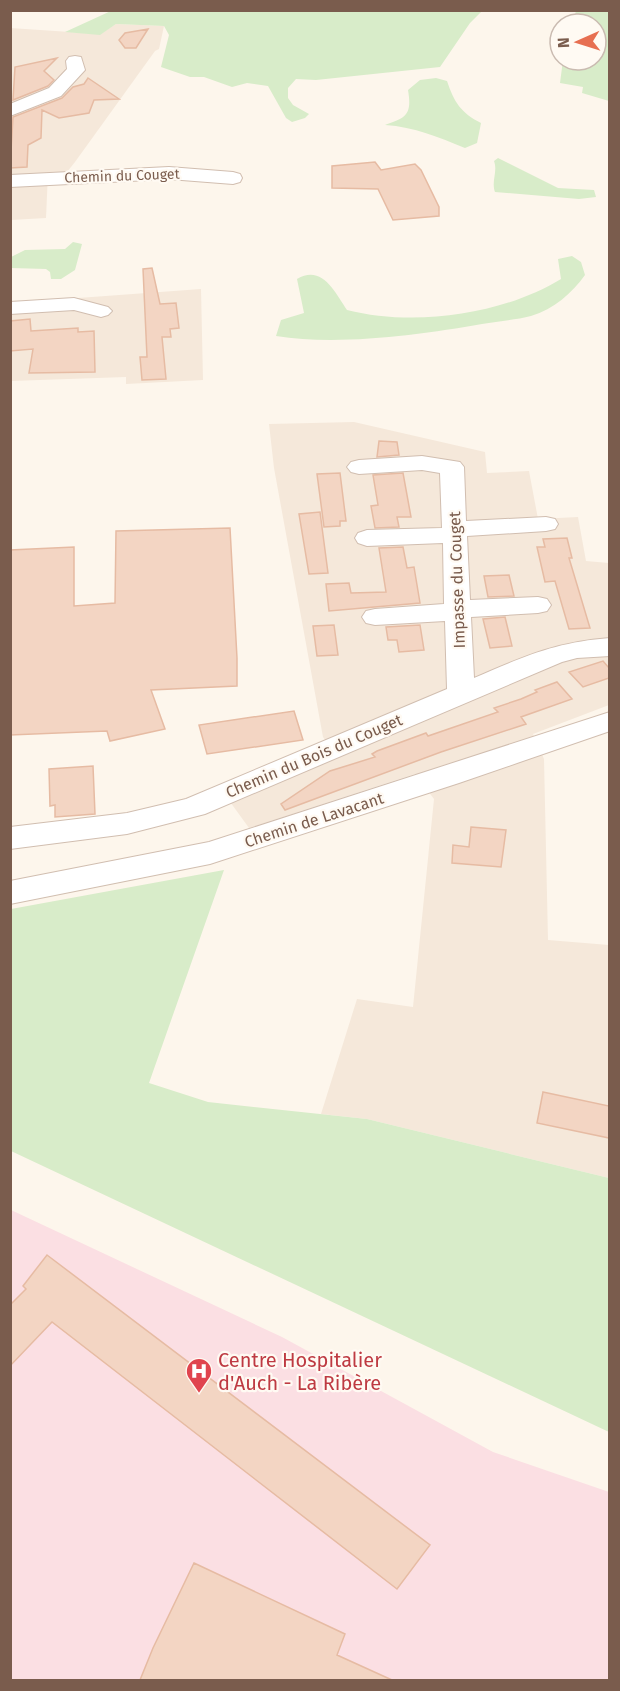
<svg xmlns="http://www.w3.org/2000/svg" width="620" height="1691" font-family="'Fira Sans',sans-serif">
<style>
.residential{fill:#f5e8da}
.medical{fill:#fbdfe3}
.green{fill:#d8ecc9}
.building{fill:#f3d5c3;stroke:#e6bba3;stroke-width:1.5}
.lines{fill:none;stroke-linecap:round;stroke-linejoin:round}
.minor-casing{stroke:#d1beb0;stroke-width:2}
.minor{fill:#fff;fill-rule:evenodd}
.labels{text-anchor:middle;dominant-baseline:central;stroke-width:4.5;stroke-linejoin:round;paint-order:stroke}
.far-street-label{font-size:14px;fill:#7a5c4d;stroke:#fffaf3}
.street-label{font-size:16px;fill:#7a5c4d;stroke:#fffaf3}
.near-health-label{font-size:20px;fill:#be3a42;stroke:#fffaf3;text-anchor:start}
</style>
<rect width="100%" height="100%" fill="#fdf6ec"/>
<path class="residential" d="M116,24l48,2 -5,23 -4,2 -80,111 -8,10 -19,1 -2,45 -35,2 -1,-192 90,6z
M201,289l2,91 -77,4v-7l-115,4 -1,-78z
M354,422l131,30 2,21 42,-2 9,48 40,-2 8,44 23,2v142l-76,29 11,25 4,181 61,5v233l-242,-59 -46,-5 36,-115 56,8 21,-208 -19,-25 -166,54 -21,-29 109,-43 -14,-19 -49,-269 -5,-44z"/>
<path class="medical" d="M11,1210l271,127 211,115 116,40v188h-598z"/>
<path class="green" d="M113,10h369v1l-12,12 -30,44 -124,13 -20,-1 -8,9v10l5,7 16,9 -4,4 -13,4 -6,-4 -18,-32 -21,-3 -15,4 -28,-10h-14l-29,-10 8,-32 -5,-9 -48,-2 -16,11 -35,-3z
M576,11h33v90l-27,-8 1,-6 -23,-4 3,-23h33v-36h-24z
M436,78l11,3c7,21 14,32 34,42l-4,20 -12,5c-27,-11 -50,-21 -80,-23 22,-7 27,-11 23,-35l12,-10z
M498,158l60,30 36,2 2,7 -17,2 -84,-7c-4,-11 3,-20 -1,-31z
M73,242l9,2 -7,26 -14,9h-10l-1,-7 -4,-3 -35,-1v-11l14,-7 40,-1z
M572,256l9,6 4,13c-13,18 -31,34 -54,41 -15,4 -33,5 -49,8 -62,11 -145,22 -206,12l5,-16 23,-7 -7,-34c25,-15 38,13 50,31 67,17 155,5 214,-31l-3,-20z
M224,870l-75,213 59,19 159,17 242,59v254l-598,-281v-242z"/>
<path class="building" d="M148,29l-12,19h-11l-6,-8 6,-7z
M57,58l-13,13 10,9 -6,6 -35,14 2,-33z
M88,78l31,21 -25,1 -5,13 -30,5 -17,-8 -1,28 -13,7 -1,22 -17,1 3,-51 49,-19 11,-11 11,-3z
M375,162l6,8 34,-6 6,6 18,37v9l-46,4 -15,-31 -46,-1v-22z
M152,268l8,36 16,-1 3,25 -9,1 1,8h-9l4,42 -24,1 -2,-23h7l-4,-88z
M30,319l1,12 47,-3v4l16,-1 1,41 -66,1 4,-24 -23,2v-30z
M379,441l18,1 2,13 -22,2z
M340,473l6,48h-6v5l-16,1 -7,-53z
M403,473l8,44h-14l2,10 -24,1 -4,-22 7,-1 -5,-30z
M320,512l8,61 -19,1 -10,-60z
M230,528l7,130v28l-86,4 14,39 -55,12 -3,-10 -97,4v-185l64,-3v59l41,-3 1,-72z
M567,538l5,20h-3l21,70 -21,1 -14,-48 -10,1 -8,-35h8l-2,-8z
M403,547l4,21 7,-1 6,36 -91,8 -3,-27 23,-1 2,10 35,-1 -7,-44z
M509,575l5,21 -26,1 -4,-21z
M505,617l7,29 -22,2 -7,-29z
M334,625l4,30 -21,1 -4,-30z
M420,625l4,25 -25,2 -2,-12h-9l-2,-13z
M603,661l6,7v10l-26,9 -14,-15z
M557,682l15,17 -51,18 5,7 -85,28 -156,58 -4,-6 49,-33 45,-14 -3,-3 5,-3 49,-18 2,3 70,-24 -4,-4 27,-9 16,-7 -2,-2z
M294,711l9,29 -96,14 -8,-29z
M93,766l2,48 -40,3v-12l-5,1 -1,-37z
M471,827l35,3 -5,37 -49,-4 1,-18 16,2z
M543,1092l66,14v32l-72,-15z
M47,1255l383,290 -33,44 -345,-267 -42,44v-61l16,-16 -3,-3z
M194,1563l151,71 -8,21 55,25h-252l13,-32z"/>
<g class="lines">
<g class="minor-casing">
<path id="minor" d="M75,56l6,1 4,13 -24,26 -51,20v-12l39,-16 18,-19 -1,-8 3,-4z
M169,167l64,5 7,2 2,4 -2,4 -7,2 -64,-5 -159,8v-12z
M74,298l34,9 4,4 -4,4 -7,2 -27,-7 -64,4v-12z
M422,456l38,6 4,5 2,54 80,-4 9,2 3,5 -3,5 -9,2 -79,5 3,64 68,-3 9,2 4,6 -4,6 -9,2 -67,4 3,61c49,-21 81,-36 136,-40v18l-33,2 -15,4 -357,152 -78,20 -117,15v-22l117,-14 59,-14 261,-110 -2,-68 -70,4 -9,-2 -4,-6 4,-6 9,-2 69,-5 -1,-61 -76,3 -9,-3 -3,-5 3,-5 9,-3 75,-2 -2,-55 -18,-3 -63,4 -8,-2 -4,-5 4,-5 8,-2z
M610,712v19l-151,52 -249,81 -200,40v-23l199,-39z"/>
</g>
<use href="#minor" class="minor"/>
</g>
<defs>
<g id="hospital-pin" transform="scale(1.35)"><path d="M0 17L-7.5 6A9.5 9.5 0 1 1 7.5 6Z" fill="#e0444e" stroke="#fffaf3"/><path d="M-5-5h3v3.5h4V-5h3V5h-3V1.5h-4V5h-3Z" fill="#fff"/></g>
</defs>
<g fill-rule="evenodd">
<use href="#hospital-pin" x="199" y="1371"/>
</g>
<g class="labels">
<g class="far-street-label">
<text transform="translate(122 176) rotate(-2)">Chemin du Couget</text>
</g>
<g class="street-label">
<text transform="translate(457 580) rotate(-92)">Impasse du Couget</text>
<text transform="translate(314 756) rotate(-23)">Chemin du Bois du Couget</text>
<text transform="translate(314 820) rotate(-18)">Chemin de Lavacant</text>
</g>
<g class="near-health-label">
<text x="218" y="1360">Centre Hospitalier<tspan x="218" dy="23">d'Auch - La Ribère</tspan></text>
</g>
</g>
<rect width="620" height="1691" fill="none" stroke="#7a5c4d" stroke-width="24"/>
<g transform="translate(578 42) rotate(267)"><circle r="28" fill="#fffaf3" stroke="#cabbb1" stroke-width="1.5"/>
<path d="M0-4.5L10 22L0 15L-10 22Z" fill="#e76f51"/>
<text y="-9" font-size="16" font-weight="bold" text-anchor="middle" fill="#7a5c4d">N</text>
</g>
</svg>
